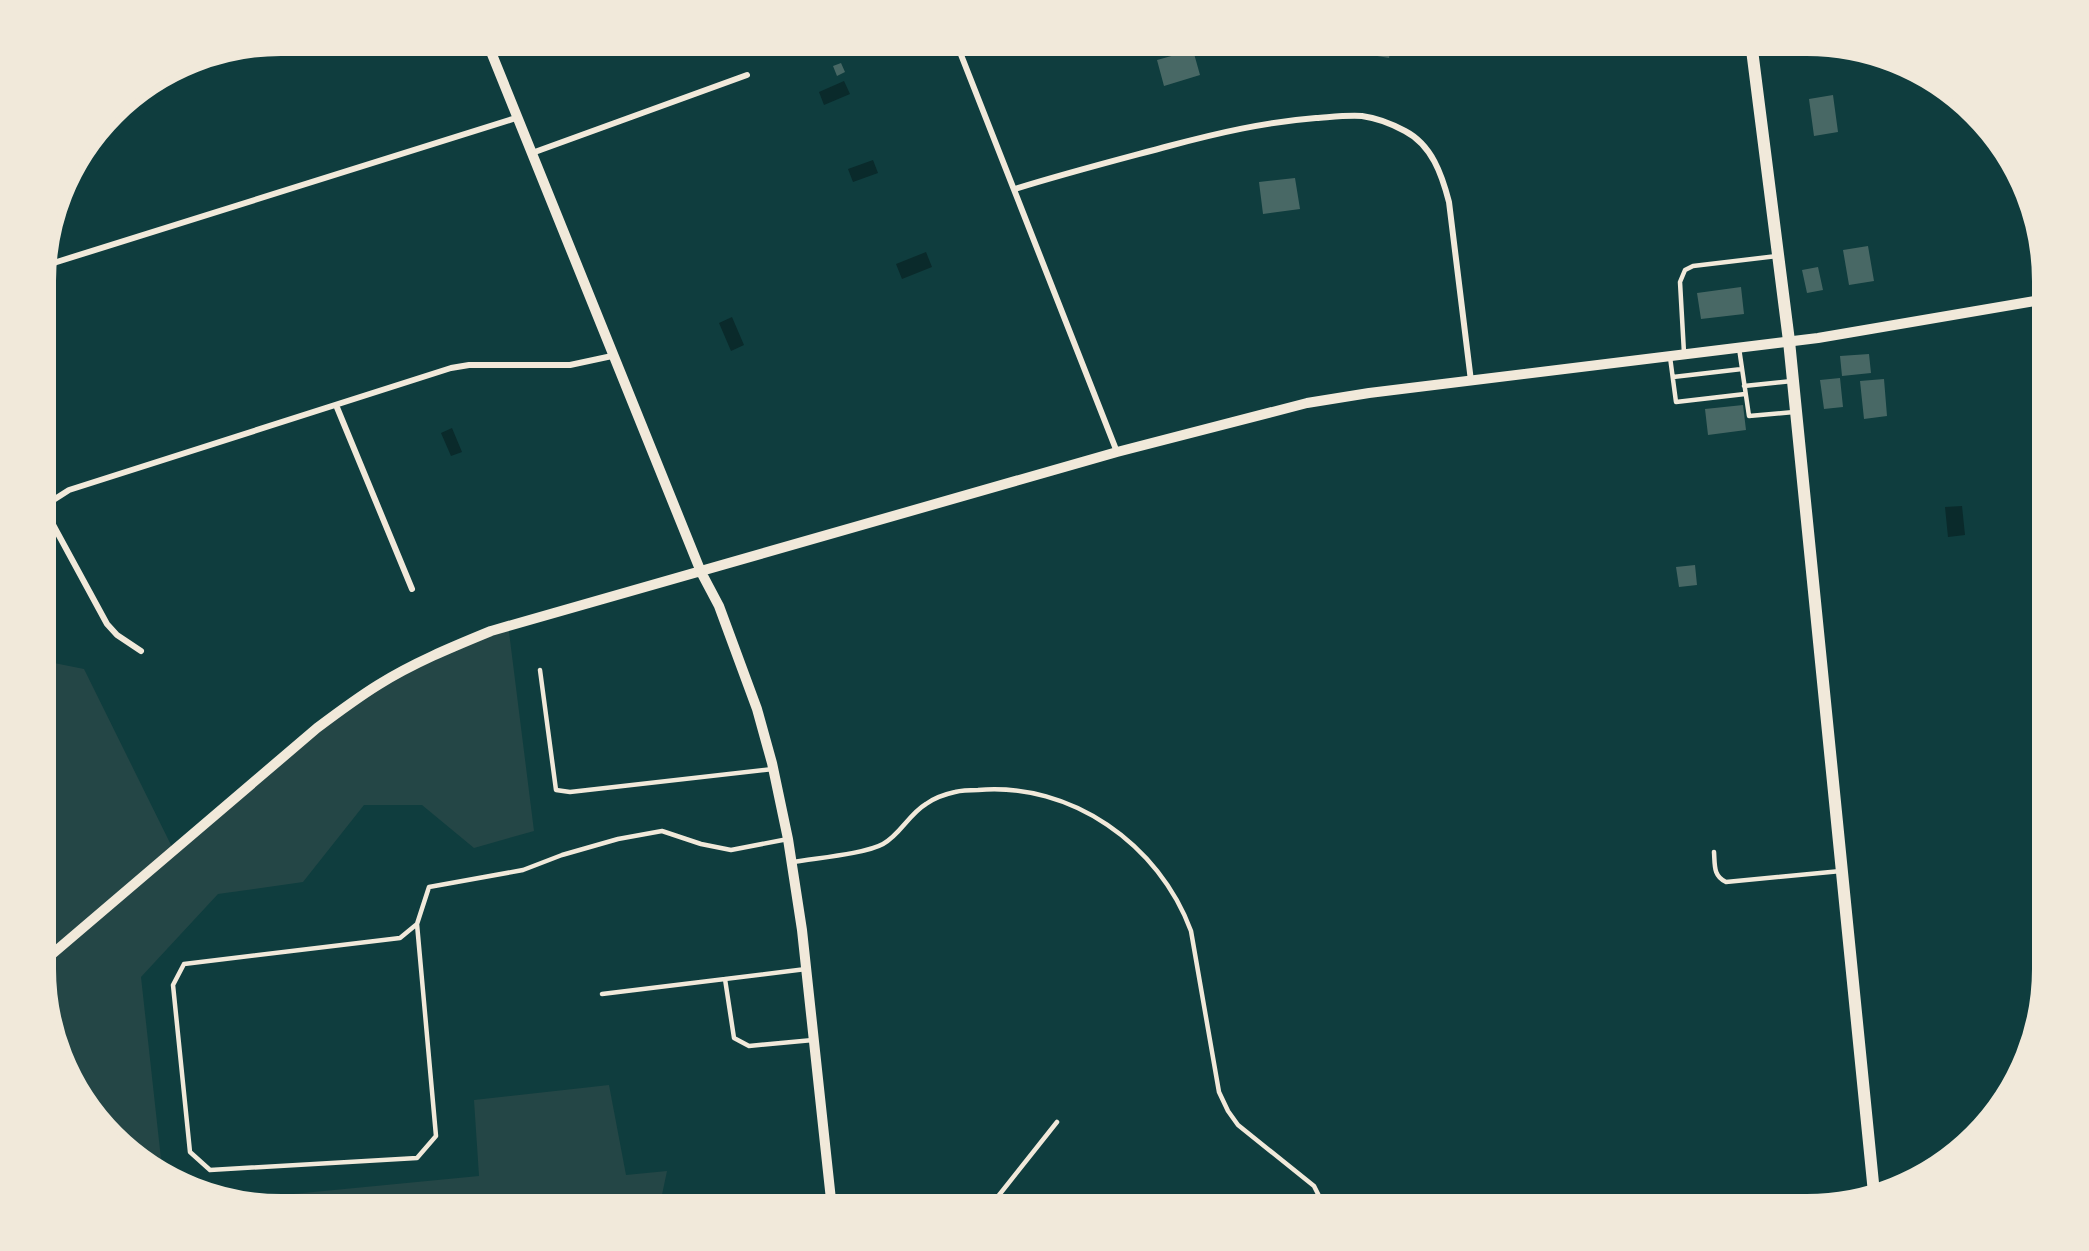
<svg xmlns="http://www.w3.org/2000/svg" width="2089" height="1251" font-family="'DejaVu Sans',sans-serif">
<style>
.green{fill:#244646}
.water{fill:#0a2a2b}
.building{fill:#486865}
.lines{fill:none;stroke-linecap:round;stroke-linejoin:round}
.service{stroke:#f1e9da;stroke-width:4.5}
.minor{stroke:#f1e9da;stroke-width:6}
.tertiary{stroke:#f1e9da;stroke-width:10}
.secondary{stroke:#f1e9da;stroke-width:12}
.rim{fill:none;stroke:#f1e9da;stroke-width:8}
</style>
<rect width="100%" height="100%" fill="#0f3d3e"/>
<path class="green" d="M508,624l26,207 -60,17 -52,-43h-58l-61,77 -85,12 -77,83 22,200h-1l-80,-75 -38,-102v-339l40,8 88,178 189,-156z
M609,1085l17,90 41,-4 -8,38h-378l-62,-8 260,-25 -5,-76z"/>
<path class="water" d="M844,81l6,13 -26,11 -5,-13z
M873,160l5,13 -25,9 -5,-13z
M926,252l6,15 -30,12 -6,-15z
M732,317l12,28 -13,6 -12,-28z
M452,428l10,24 -11,4 -10,-23z
M1962,506l3,29 -17,2 -3,-30z"/>
<path class="building" d="M1355,42h37l-3,16 -35,-6z
M1193,50l7,25 -36,11 -7,-26z
M841,63l4,9 -8,4 -4,-10z
M1833,95l5,37 -24,4 -5,-37z
M1295,178l5,31 -37,5 -4,-32z
M1868,246l6,35 -25,4 -6,-35z
M1818,267l5,23 -16,3 -5,-23z
M1741,287l3,27 -43,5 -4,-26z
M1869,354l2,19 -29,3 -2,-20z
M1840,378l3,29 -19,2 -4,-29z
M1884,379l3,37 -23,3 -4,-38z
M1743,405l3,25 -38,5 -3,-26z
M1695,565l2,20 -18,2 -3,-20z"/>
<g class="lines">
<path class="service" d="M1739,348l10,68 45,-4
M1684,353l-4,-71 5,-12 8,-4 84,-10
M1670,357l6,45 69,-8
M1673,377l69,-8
M1744,386l48,-5
M540,670l16,120 14,2 203,-23
M1714,852c1,13 -1,24 12,30l115,-11
M793,862c22,-4 72,-8 90,-18 17,-9 26,-30 43,-40 8,-6 20,-10 29,-12 8,-2 16,-2 23,-2 93,-8 181,54 213,141l28,161 9,19 10,14 76,61 7,14v9
M417,924l19,212 -19,22 -207,12 -20,-18 -17,-167 11,-21 216,-26 17,-14 12,-37 94,-17 39,-15 56,-16 44,-8 39,13 30,6 57,-11
M725,979l9,59 15,8 64,-6
M602,994l204,-25
M988,1209l69,-87"/>
<path class="minor" d="M956,42l161,410
M532,153l215,-78
M1015,189c51,-16 102,-29 154,-43 49,-13 96,-24 147,-28 15,-1 31,-3 46,-2 15,2 30,8 43,15 27,14 37,44 44,71l22,179
M44,266l472,-148
M336,405l76,184
M44,506l25,-16 382,-122 18,-3h101l42,-9
M44,508l63,116 10,11 24,16"/>
<path class="tertiary" d="M487,42l214,530 18,34 38,103 15,54 16,76 14,91 30,279
M44,961l273,-233c20,-15 40,-30 61,-43 35,-22 74,-38 113,-54l626,-179 190,-49 62,-10 449,-55 228,-39"/>
<path class="secondary" d="M1751,42l38,299 85,852"/>
</g>
<path d="M0 0H2089V1251H0ZM281 52H1807A229 229 0 0 1 2036 281V969A229 229 0 0 1 1807 1198H281A229 229 0 0 1 52 969V281A229 229 0 0 1 281 52Z" fill="#f1e9da" fill-rule="evenodd"/>
<path class="rim" d="M281 52H1807A229 229 0 0 1 2036 281V969A229 229 0 0 1 1807 1198H281A229 229 0 0 1 52 969V281A229 229 0 0 1 281 52Z"/>
</svg>
